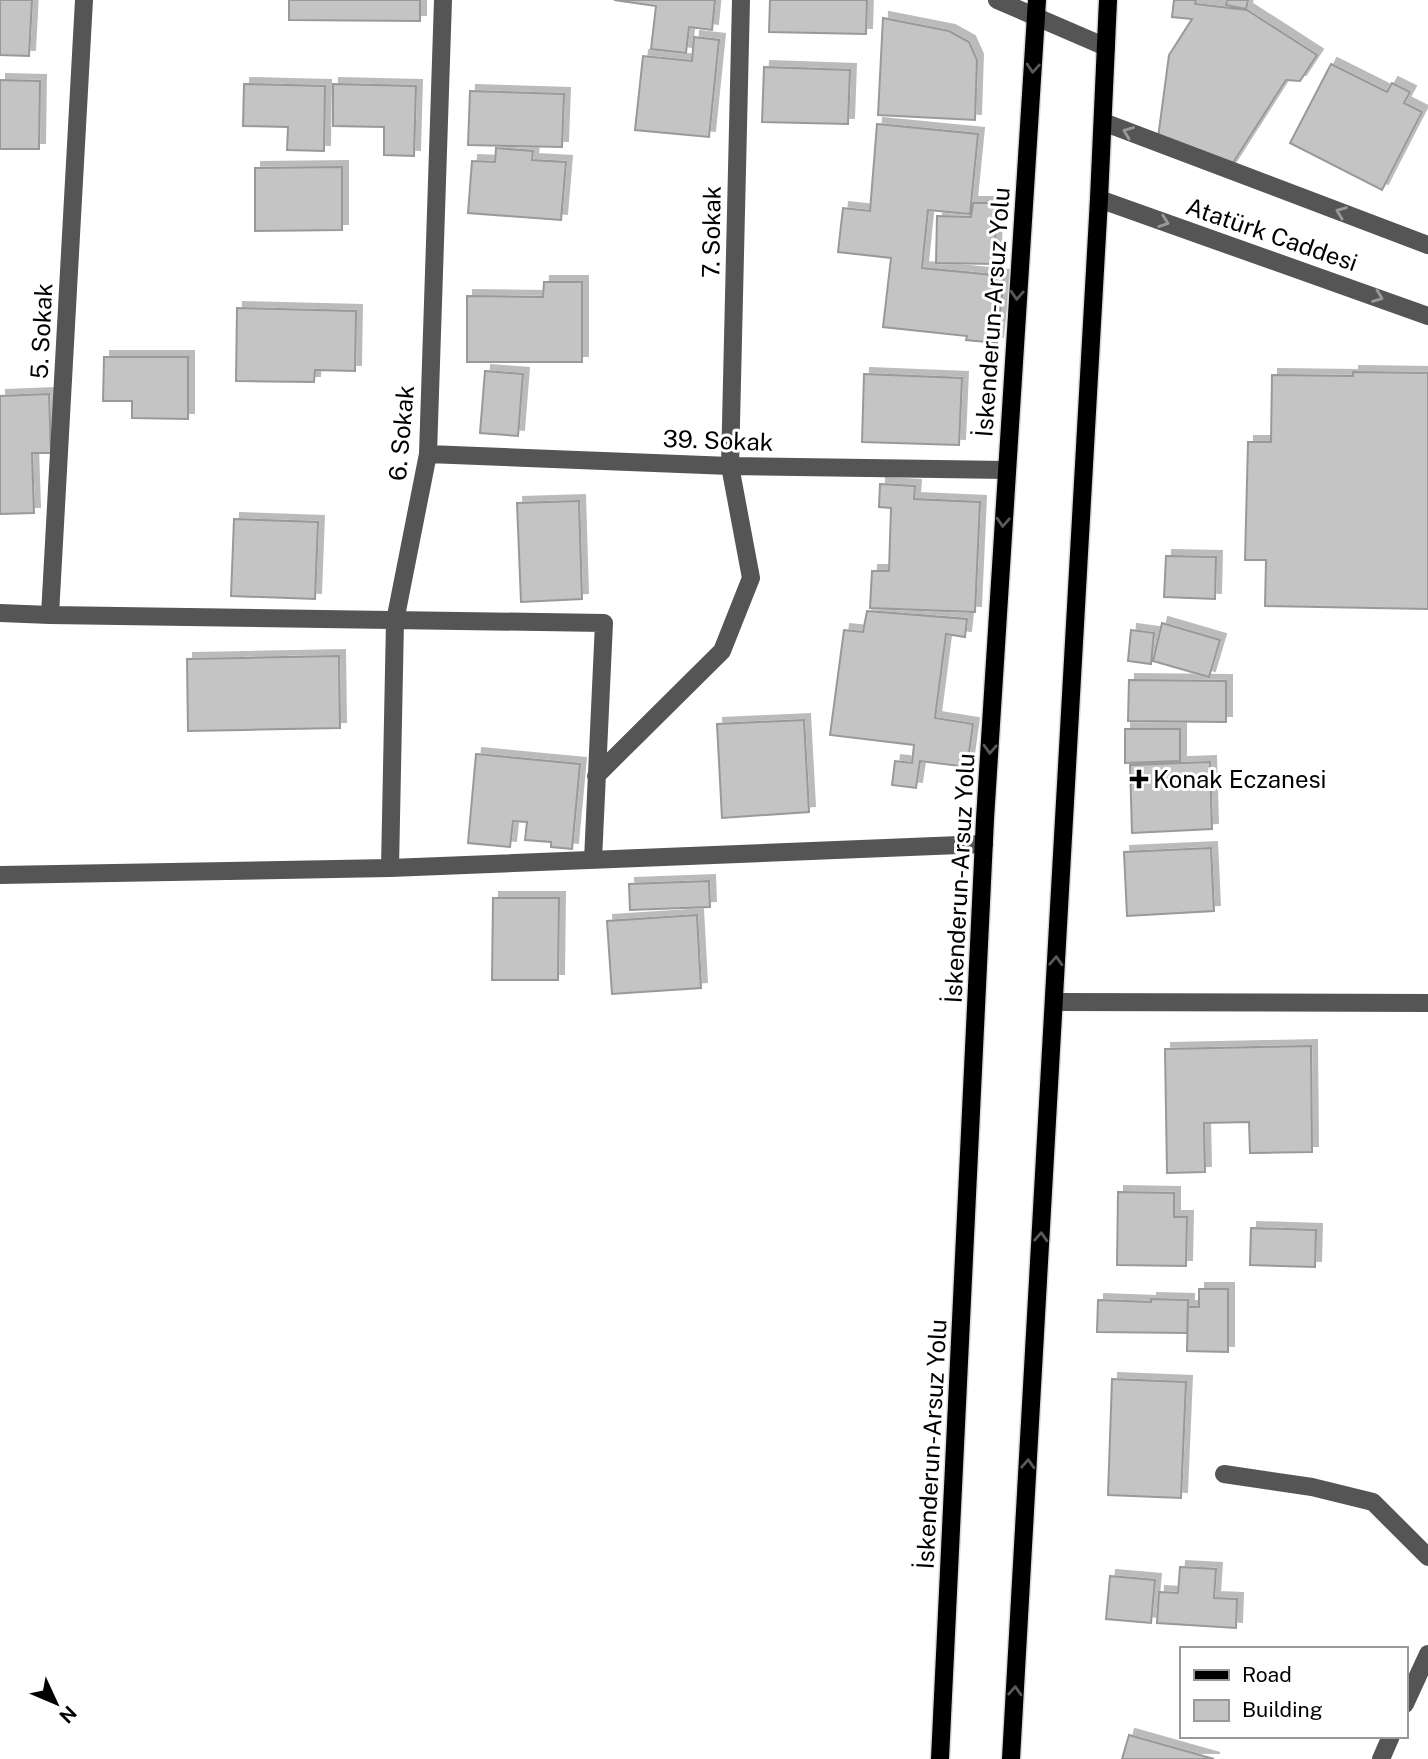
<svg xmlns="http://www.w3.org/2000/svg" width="1428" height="1759" font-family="'Public Sans',sans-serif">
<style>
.building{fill:#c4c4c4;stroke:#999;stroke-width:2;filter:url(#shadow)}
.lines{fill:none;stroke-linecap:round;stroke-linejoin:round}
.major-casing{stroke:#dbdbdb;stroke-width:21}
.minor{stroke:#555;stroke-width:18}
.major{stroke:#000;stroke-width:18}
.oneway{stroke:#595959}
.oneway2{stroke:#999}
.poi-dot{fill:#000;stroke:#fff;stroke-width:2.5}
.labels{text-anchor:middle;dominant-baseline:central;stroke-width:6;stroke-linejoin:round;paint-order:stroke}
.street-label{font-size:24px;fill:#000;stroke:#fff}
.poi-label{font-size:24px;fill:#000;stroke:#fff;text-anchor:start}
</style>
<defs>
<filter id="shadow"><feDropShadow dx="6" dy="-6" stdDeviation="0" flood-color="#0004"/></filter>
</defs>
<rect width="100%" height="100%" fill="#fff"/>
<path class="building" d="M0,0h32l-3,56 -29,-1z
M289,0h131v21l-131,-1z
M614,0h101l-3,30 -23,-3 -3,26 -35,-4 5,-43z
M770,0h97l-1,34 -97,-2z
M1174,0h22l-1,4 52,6 70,45 -17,26 -14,-1 -57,89 -71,-31 11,-83 23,-36 -20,-2z
M1227,0h21l-2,9 -20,-4z
M883,18l66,13 20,11 8,18 -2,60 -97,-5z
M694,37l25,3 -10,97 -74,-7 8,-74 49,5z
M1331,64l56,28 5,-9 18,9 -6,11 18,9 -40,78 -92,-47z
M764,67l86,3 -2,54 -86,-2z
M0,80l40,1 -1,68h-39z
M244,84l81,2 -1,65 -37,-1 1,-23 -45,-1z
M333,84l83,2 -2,70 -30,-1v-28l-51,-1z
M470,91l94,3 -2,53 -94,-2z
M877,124l101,10 -8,80 -42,-4 -6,58 82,8 -7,67 -31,-3 1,-4 -84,-9 8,-69 -53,-6 5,-44 27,3z
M496,148l37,3 -1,9 34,2 -5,58 -93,-7 4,-52 23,1z
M342,167v63l-87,1v-63z
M973,203h23l-1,61 -59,-1 1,-47 34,1z
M544,282h38v80h-115v-66l76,1z
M237,308l119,3 -1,60 -40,-1 -1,12 -78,-1z
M104,357h84v62l-56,-1v-17h-29z
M485,371l38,3 -5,62 -38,-3z
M1353,372l75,1v236l-163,-3 1,-46h-21l3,-118h23l1,-67 81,1z
M864,374l98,4 -3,67 -97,-3z
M49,394l2,59h-19l2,60 -34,1v-118z
M880,484l35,2 -1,13 66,3 -5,110 -105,-4 2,-37h17l2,-63 -12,-1z
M579,501l3,98 -61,3 -4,-99z
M234,519l84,3 -3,77 -84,-3z
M1166,556l50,1 -1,42 -51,-2z
M867,611l100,8 -2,18 -19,-3 -11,84 38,6 -6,43 -47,-6 -4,27 -24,-3 3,-24 17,2 2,-18 -84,-10 14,-105 19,2z
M1162,623l58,17 -11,37 -56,-16z
M1131,630l23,3 -3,31 -23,-3z
M339,656l1,72 -152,3 -1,-72z
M1129,680l97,1v41l-98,-1z
M804,720l5,92 -87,6 -5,-94z
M1125,729h55v32l-55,2z
M476,754l104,10 -8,85 -21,-2v-5l-26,-2 2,-18 -14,-1 -3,26 -42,-4z
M1210,762l2,67 -80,4 -2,-68z
M1211,848l3,63 -87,5 -3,-64z
M709,881l1,26 -80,3 -1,-26z
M493,898h66l-1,82h-66z
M697,915l4,73 -89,6 -5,-73z
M1311,1046l1,106 -62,1 -1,-31 -45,1 1,49 -38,1 -2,-124z
M1118,1192l56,1v24h13l-1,49 -69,-1z
M1251,1228l65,2 -1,37 -65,-2z
M1199,1289h29v63l-41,-1 1,-44h11z
M1151,1299l37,1 -1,33 -90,-1 1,-32 53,2z
M1112,1379l74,3 -5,116 -73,-3z
M1180,1567l36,2 -2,29 23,1 -1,29 -79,-5 2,-31 19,1z
M1110,1576l45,4 -4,43 -45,-4z
M1129,1735l85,24h-92z"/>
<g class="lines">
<g class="major-casing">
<path id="major" d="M940,1759l45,-940 52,-819
M1011,1759l88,-1560 9,-199"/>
</g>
<path class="minor" d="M997,0l109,47
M1103,122l325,123
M1099,199l329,117
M428,454l302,12 277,4
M0,613l50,2 34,-615
M50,615l554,8 -11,237
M596,776l126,-125 29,-73 -21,-112 11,-466
M390,868l5,-247 33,-167 15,-454
M0,875l390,-7 594,-24
M1054,1002l374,1
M1224,1474l88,13 61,15 55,55
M1405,1704l23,-50
M1381,1759l10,-23"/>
<use href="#major" class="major"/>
</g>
<defs><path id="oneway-chevron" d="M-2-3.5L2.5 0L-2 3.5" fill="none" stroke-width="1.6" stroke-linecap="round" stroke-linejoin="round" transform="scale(1.75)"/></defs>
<g class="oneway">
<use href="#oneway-chevron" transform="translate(1033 68) rotate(94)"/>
<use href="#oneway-chevron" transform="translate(1017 295) rotate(93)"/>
<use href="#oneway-chevron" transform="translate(1003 522) rotate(93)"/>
<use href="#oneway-chevron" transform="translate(990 749) rotate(93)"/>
<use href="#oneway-chevron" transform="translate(1056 961) rotate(-87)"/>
<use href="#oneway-chevron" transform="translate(1041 1237) rotate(-87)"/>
<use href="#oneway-chevron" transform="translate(1028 1464) rotate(-87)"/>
<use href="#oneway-chevron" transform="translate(1015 1691) rotate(-87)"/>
</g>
<g class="oneway2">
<use href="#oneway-chevron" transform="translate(1128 132) rotate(-159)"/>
<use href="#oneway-chevron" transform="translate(1341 212) rotate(-159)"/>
<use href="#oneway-chevron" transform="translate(1164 222) rotate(19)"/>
<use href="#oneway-chevron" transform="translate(1378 297) rotate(21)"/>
</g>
<path class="poi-dot" d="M1135.5 768.5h7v7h7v7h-7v7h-7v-7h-7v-7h7z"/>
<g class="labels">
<g class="street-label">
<text transform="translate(711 232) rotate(-89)">7. Sokak</text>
<text transform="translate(1272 234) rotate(19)">Atatürk Caddesi</text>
<text transform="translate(992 312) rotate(-86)">İskenderun-Arsuz Yolu</text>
<text transform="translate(41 331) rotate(-87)">5. Sokak</text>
<text transform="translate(401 433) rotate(-85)">6. Sokak</text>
<text transform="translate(718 440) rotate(2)">39. Sokak</text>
<text transform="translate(959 878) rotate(-87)">İskenderun-Arsuz Yolu</text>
<text transform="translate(931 1444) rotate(-87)">İskenderun-Arsuz Yolu</text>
</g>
<g class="poi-label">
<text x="1153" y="779">Konak Eczanesi</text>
</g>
</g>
<rect x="1180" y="1647" width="228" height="91" fill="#ffffff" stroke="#999999" stroke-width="2"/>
<rect x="1194" y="1670" width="35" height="10" fill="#000000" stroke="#999999" stroke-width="2"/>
<text x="1242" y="1682" font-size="21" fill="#000000">Road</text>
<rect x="1194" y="1700" width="35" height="21" fill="#c4c4c4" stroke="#999999" stroke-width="2"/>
<text x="1242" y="1717" font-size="21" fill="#000000">Building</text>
<g transform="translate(56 1703) rotate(134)" stroke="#ffffff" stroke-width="5" paint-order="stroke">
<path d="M0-5L12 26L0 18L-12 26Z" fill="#000000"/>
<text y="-10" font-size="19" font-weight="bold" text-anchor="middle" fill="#000000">N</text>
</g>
</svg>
